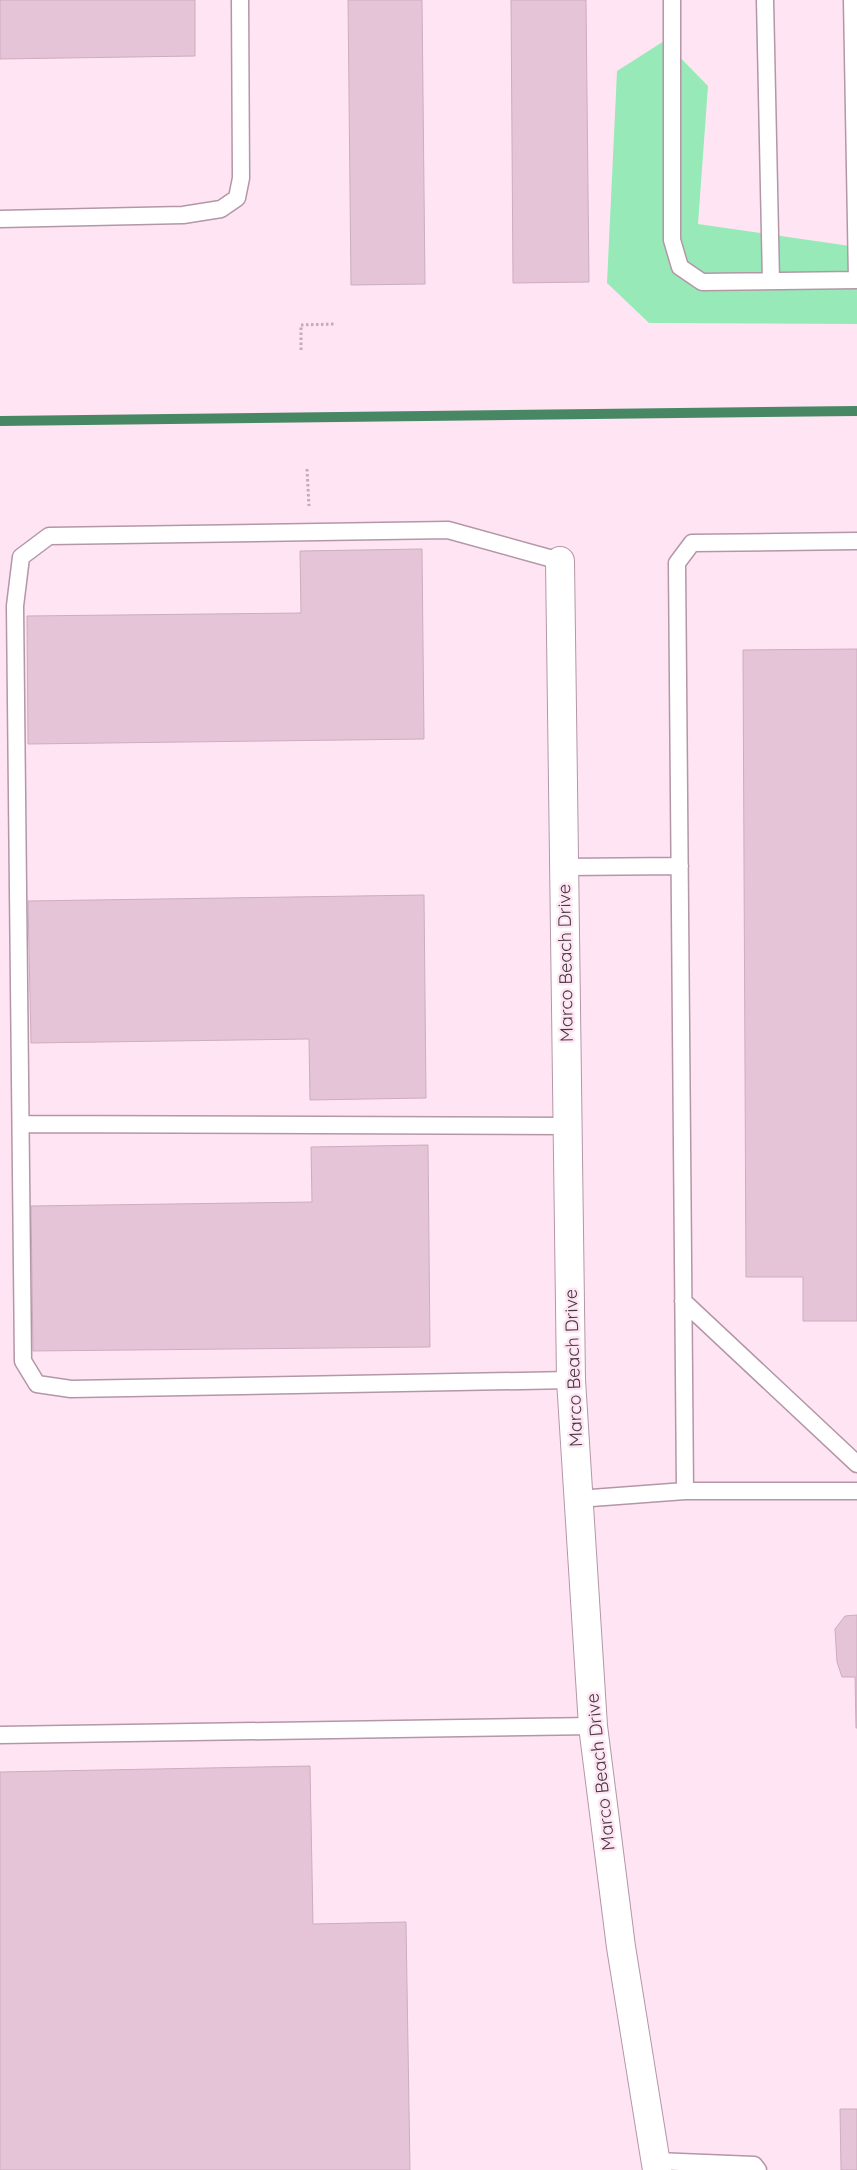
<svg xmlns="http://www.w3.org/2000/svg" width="857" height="2170" font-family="Quicksand,sans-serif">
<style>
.green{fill:#97eab7}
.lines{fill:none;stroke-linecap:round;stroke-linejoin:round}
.stream{stroke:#488764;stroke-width:10}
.building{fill:#e4c4d6;stroke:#ccadbf}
.service-casing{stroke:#b496a7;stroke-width:19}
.minor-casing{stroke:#b496a7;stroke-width:30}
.path{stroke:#c1acb8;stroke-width:3;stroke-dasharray:2.5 2.5;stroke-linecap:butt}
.service{stroke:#fff;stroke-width:16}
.minor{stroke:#fff;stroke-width:28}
.labels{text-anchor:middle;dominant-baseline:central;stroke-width:5;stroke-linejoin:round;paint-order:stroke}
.street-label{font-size:18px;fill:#453940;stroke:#ffe5f4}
</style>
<rect width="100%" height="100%" fill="#ffe5f4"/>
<path class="green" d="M664,41l44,45 -10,138 159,23v77l-208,-1 -42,-40 10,-212z"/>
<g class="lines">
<path class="stream" d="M0,421l857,-10"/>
</g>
<path class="building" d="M0,0h195v56l-195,3z
M348,0h74l3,284 -74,1z
M511,0h75l3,282 -76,1z
M422,549l2,190 -396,5 -1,-128 274,-3 -1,-62z
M857,649v672h-54v-44h-57l-3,-627z
M424,895l2,203 -116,2 -1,-61 -278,4 -3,-142z
M428,1145l2,202 -397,4 -2,-145 281,-4 -1,-55z
M857,1615v113h-1l-1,-51h-13l-5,-15 -2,-33 10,-13z
M310,1766l3,158 93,-2 4,248h-410v-398z
M840,2109h17v61h-16z"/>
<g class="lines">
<g class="service-casing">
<path id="service" d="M672,0v240l8,27 22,15 155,-2
M765,0l6,281
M852,0l5,280
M0,219l183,-4 38,-6 16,-11 4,-20 -1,-178
M560,561l-112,-31 -399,6 -28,21 -6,49 8,755 14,23 34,5 500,-9
M564,867l116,-1
M21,1124l546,2
M683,1301l174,163
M685,1491l-8,-928 15,-20 165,-2
M578,1499l107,-8h172
M0,1735l593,-9
M656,2161l98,4 4,5"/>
</g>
<g class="minor-casing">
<path id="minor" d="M560,561l11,819 22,346 28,221 36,223"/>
</g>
<path class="path" d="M301,350v-25l33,-1
M307,469l2,37"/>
<use href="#service" class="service"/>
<use href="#minor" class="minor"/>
</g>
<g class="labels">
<g class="street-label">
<text transform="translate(565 963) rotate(-91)">Marco Beach Drive</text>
<text transform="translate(573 1368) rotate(-92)">Marco Beach Drive</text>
<text transform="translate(600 1772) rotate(-96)">Marco Beach Drive</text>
</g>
</g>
</svg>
